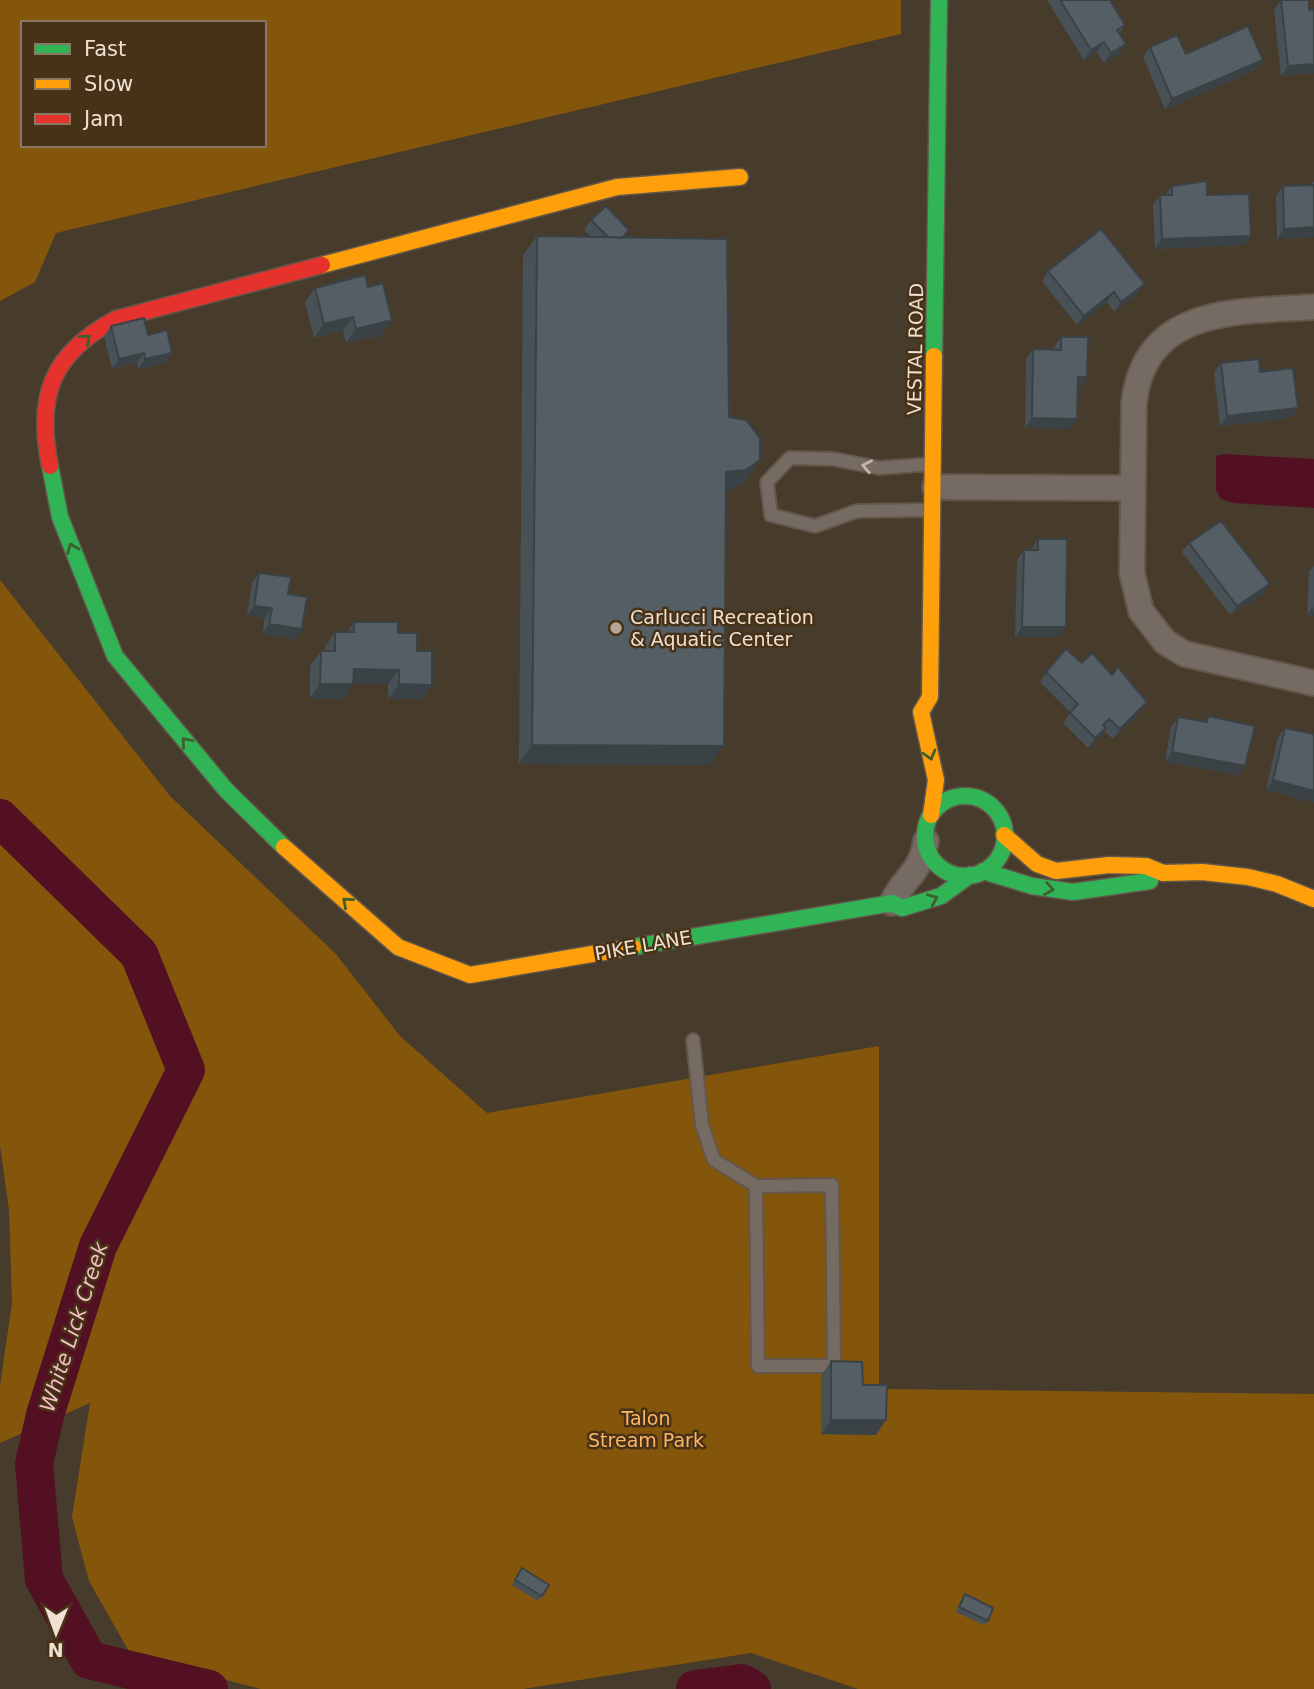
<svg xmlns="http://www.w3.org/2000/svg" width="1314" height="1689" font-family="'DejaVu Sans',sans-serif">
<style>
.green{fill:#84560c;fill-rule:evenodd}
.water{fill:#521022}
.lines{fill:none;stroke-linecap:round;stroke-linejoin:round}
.river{stroke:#521022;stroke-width:38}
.lane-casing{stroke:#62574a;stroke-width:16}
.street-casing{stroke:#62574a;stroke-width:28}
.fast-casing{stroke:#62574a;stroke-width:19}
.slow-casing{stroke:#62574a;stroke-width:19}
.jam-casing{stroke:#62574a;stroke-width:19}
.lane{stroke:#756b62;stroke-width:12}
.street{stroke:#756b62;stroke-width:24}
.fast{stroke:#30b455;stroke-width:16}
.slow{stroke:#ff9f0a;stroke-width:16}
.jam{stroke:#e5322d;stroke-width:16}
.wall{fill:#485156}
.shaded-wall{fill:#3b4246}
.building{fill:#545e64;stroke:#3b4246;stroke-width:2}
.oneway{stroke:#3f5f2d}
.oneway2{stroke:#c4b7aa}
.poi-dot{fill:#b4a697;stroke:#473117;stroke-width:2.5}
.labels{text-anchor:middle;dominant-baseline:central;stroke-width:5;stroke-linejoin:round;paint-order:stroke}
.street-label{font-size:19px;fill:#efe0d1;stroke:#473117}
.poi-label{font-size:19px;fill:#efe0d1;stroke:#473117;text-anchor:start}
.park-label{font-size:19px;fill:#fbb665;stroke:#473117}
.water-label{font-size:21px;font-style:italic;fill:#f3bdc4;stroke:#473117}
</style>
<rect width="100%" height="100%" fill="#473b2c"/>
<path class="green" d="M0,0h901v34l-845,199 -21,49 -35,19zM23,23h241v122h-241z
M0,580l170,216 166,158 64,82 87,77 392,-67v343l435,5v295h-456l-107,-36 -228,36h-262l-130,-34 -42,-74 -17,-64 18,-114 -90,40v-57l12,-83 -3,-93 -9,-65z"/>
<path class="water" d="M1224,454l90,5v49l-80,-5 -13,-4 -5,-9v-34z"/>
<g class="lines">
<path class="river" d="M0,818l139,136 47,116 -88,176 -53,169 -11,49 10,115 45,81 120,29
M695,1689l47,-6 10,6"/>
<g class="lane-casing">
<path id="lane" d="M929,510l-72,1 -42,15 -44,-11 -4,-33 23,-24 44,1 45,9 52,-4
M693,1040l9,85 12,35 42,26 2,180h76l-2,-181 -76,1"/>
</g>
<g class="street-casing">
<path id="street" d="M1314,307c-74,5 -169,-2 -180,96l-2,170 9,38 24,31 20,12 129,29
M935,487l198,1
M892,903c11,-26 28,-28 34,-62"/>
</g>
<g class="fast-casing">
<path id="fast" d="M934,356l5,-356
M50,466l10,51 55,139 111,134 58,57
M925 836a40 40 0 1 1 80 0a40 40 0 1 1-80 0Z
M983,871l49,15 41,6 77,-11
M633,947l259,-44 10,5 39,-12 29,-21"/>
</g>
<g class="slow-casing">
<path id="slow" d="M322,265l295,-78 123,-10
M931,815l5,-35 -15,-68 9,-15 4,-341
M1004,835l33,29 19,7 53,-6 37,1 17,7 39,-1 46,5 29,7 37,15
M284,847l114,100 72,28 163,-28"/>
</g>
<g class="jam-casing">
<path id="jam" d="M50,466c-14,-70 1,-112 66,-147l206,-54"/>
</g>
<use href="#lane" class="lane"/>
<use href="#street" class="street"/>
<use href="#fast" class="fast"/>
<use href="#slow" class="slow"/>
<use href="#jam" class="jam"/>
</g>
<path class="wall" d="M1047,0h63l15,25 -6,9 7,10 -7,10 -15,9 -7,-11 -13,8z
M1281,0l33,73 -33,3 -7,-66z
M1150,47l36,7 70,16 -91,39 -22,-52z
M1314,181v56l-37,2 -1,-43 7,-10 28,-1z
M1172,186l35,9 44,41 -7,9 -89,4 -2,-44 7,-10h5z
M591,220l33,18 105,179 18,62 -15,11h-6l-16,275 -191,-1 4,-509 14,-19 54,1 -7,-7z
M1048,271l90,23 -24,18 -7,-10 -30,23 -35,-44z
M368,287l14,48 -36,8 -3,-12 -29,7 -9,-36 10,-14z
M111,326l37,9 24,18 -7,10 -27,6 -1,-6 -25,6 -8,-33z
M1061,337l26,40 -6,10h-3l-8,42 -45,-1 1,-69 7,-10 21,1v-3z
M1221,363l39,9 31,46 -71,8 -6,-53z
M1038,539l21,98h-44l2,-77 7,-10h7z
M1189,543l74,51 -33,21 -48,-63z
M1314,566v50l-7,-1 2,-43z
M259,573l29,21 14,35 -7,10 -33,-5 3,-16 -18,-2 5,-33z
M354,622l44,11 19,18 15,34 -11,14h-33v-15h-35l-10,15 -33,-1v-32l11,-15h4v-4l10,-15h12z
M1046,672l94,40 -27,27 -9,-8 -4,7 -12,10 -25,-25 7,-11 -30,-30z
M1208,716l31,59 -74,-13 6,-35 7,-10 27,4z
M1285,728l29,6 -48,56 12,-53z
M831,1361l32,24 13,50 -55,-1v-58z
M522,1568l27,17 -11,16 -26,-16z
M965,1594l23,27 -4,4 -28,-13z"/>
<path class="shaded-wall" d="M1104,42l-7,10 -13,8 7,-10z
M1126,44l-7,10 -15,9 7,-10z
M1263,60l-7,10 -91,39 7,-10z
M1314,64v9l-33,3 7,-10z
M1314,227v10l-37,2 7,-10z
M1251,236l-7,9 -89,4 7,-10z
M1145,284l-7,10 -24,18 7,-10z
M1114,292l-7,10 -30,23 7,-9z
M353,317l-10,14 -29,7 10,-14z
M392,320l-10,15 -36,8 10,-14z
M144,353l-7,10 -25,6 7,-10z
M172,353l-7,10 -27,6 7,-10z
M1078,377h9l-6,10h-10z
M1298,408l-7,10 -71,8 7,-10z
M1032,418l45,1 -7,10 -45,-1z
M760,460l-13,19 -15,11 -19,1 13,-19z
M1270,584l-7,10 -33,21 7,-9z
M254,606l18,2 -7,10 -18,-2z
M1313,606l1,10 -7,-1z
M269,624l33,5 -7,10 -33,-5z
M1022,627h44l-7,10h-44z
M354,669l45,1 -11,14h-35l-10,15 -33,-1 10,-14z
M399,684l33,1 -11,14h-33z
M1147,702l-7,10 -27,27 7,-10z
M1106,728l-6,10 -12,10 7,-10z
M532,745l192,1 -14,19 -191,-1z
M1172,752l73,14 -6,9 -74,-13z
M1273,780l41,11v12l-48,-13z
M831,1420h55l-10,15 -55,-1z"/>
<path class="building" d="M1060,0h50l15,25 -8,5 9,14 -15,9 -7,-11 -13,8z
M1281,0h28v10l5,-1v55l-26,2z
M1248,26l15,34 -91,39 -22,-52 27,-12 9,19z
M1207,181v14l42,-1 2,42 -89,3 -2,-44h12v-9z
M1314,185v42l-30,2 -1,-43z
M606,206l23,24 -7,8 -14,-1 -17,-17z
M1101,229l44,55 -24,18 -7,-10 -30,24 -36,-45z
M537,236l190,3 2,178 17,3 14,18v22l-14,10 -20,2 -2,274 -192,-1z
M365,275l3,12 15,-4 9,37 -36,9 -3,-12 -29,7 -9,-36z
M144,318l4,17 19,-5 5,23 -27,6 -1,-6 -25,6 -8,-33z
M1061,337h27l-1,40h-9l-1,42 -45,-1 1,-69 28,1z
M1259,359l1,13 33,-4 5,40 -71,8 -6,-53z
M1221,521l49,63 -33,22 -48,-63z
M1038,539h29l-1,88h-44l2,-77h14z
M259,573l32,4 -3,17 19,3 -5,32 -33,-5 3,-16 -18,-2z
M354,622h44v11h19v18h15v34l-33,-1v-14l-45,-1 -1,15h-33l1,-33h14v-19h19z
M1066,649l16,14 10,-10 20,22 6,-8 29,35 -27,27 -11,-10 -6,6 3,3 -11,10 -25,-25 8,-9 -32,-32z
M1208,716l47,10 -10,40 -73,-14 6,-35 29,5z
M1285,728l29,6v57l-41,-11z
M831,1361l31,1 1,23h24l-1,35h-55z
M522,1568l27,17 -7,11 -27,-16z
M965,1594l28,14 -5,13 -29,-14z"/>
<defs><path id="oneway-chevron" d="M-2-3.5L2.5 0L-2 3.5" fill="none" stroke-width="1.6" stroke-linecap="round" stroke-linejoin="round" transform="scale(1.75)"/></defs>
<g class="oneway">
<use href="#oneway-chevron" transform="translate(86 339) rotate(-41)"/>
<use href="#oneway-chevron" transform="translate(72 548) rotate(-112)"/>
<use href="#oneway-chevron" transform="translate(186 742) rotate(-130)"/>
<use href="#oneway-chevron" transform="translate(930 755) rotate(74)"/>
<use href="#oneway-chevron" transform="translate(1049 889) rotate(10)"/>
<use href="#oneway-chevron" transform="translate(933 899) rotate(-23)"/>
<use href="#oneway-chevron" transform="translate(347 902) rotate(-139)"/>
</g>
<use class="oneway2" href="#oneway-chevron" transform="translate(867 466) rotate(-169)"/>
<circle class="poi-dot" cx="616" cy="628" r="7"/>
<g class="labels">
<g class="street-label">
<text transform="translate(915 349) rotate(-89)">VESTAL ROAD</text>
<text transform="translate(643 945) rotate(-10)">PIKE LANE</text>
</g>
<g class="poi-label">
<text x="630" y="617">Carlucci Recreation<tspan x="630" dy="22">&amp; Aquatic Center</tspan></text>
</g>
<g class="park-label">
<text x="646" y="1418">Talon<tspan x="646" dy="22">Stream Park</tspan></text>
</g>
<g class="water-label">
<text transform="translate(74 1327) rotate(-72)">White Lick Creek</text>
</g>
</g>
<rect x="21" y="21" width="245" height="126" fill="#473117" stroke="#8a7761" stroke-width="2"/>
<rect x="35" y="44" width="35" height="10" fill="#30b455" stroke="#8a7761" stroke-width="2"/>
<text x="84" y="56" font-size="21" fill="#efe0d1">Fast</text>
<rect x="35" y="79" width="35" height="10" fill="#ff9f0a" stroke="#8a7761" stroke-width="2"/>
<text x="84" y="91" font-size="21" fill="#efe0d1">Slow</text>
<rect x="35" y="114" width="35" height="10" fill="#e5322d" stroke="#8a7761" stroke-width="2"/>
<text x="84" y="126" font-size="21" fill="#efe0d1">Jam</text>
<g transform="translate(56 1633) rotate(181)" stroke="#473117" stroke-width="5" paint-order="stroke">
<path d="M0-5L12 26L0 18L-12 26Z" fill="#efe0d1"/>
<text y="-10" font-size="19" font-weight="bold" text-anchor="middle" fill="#efe0d1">N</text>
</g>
</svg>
